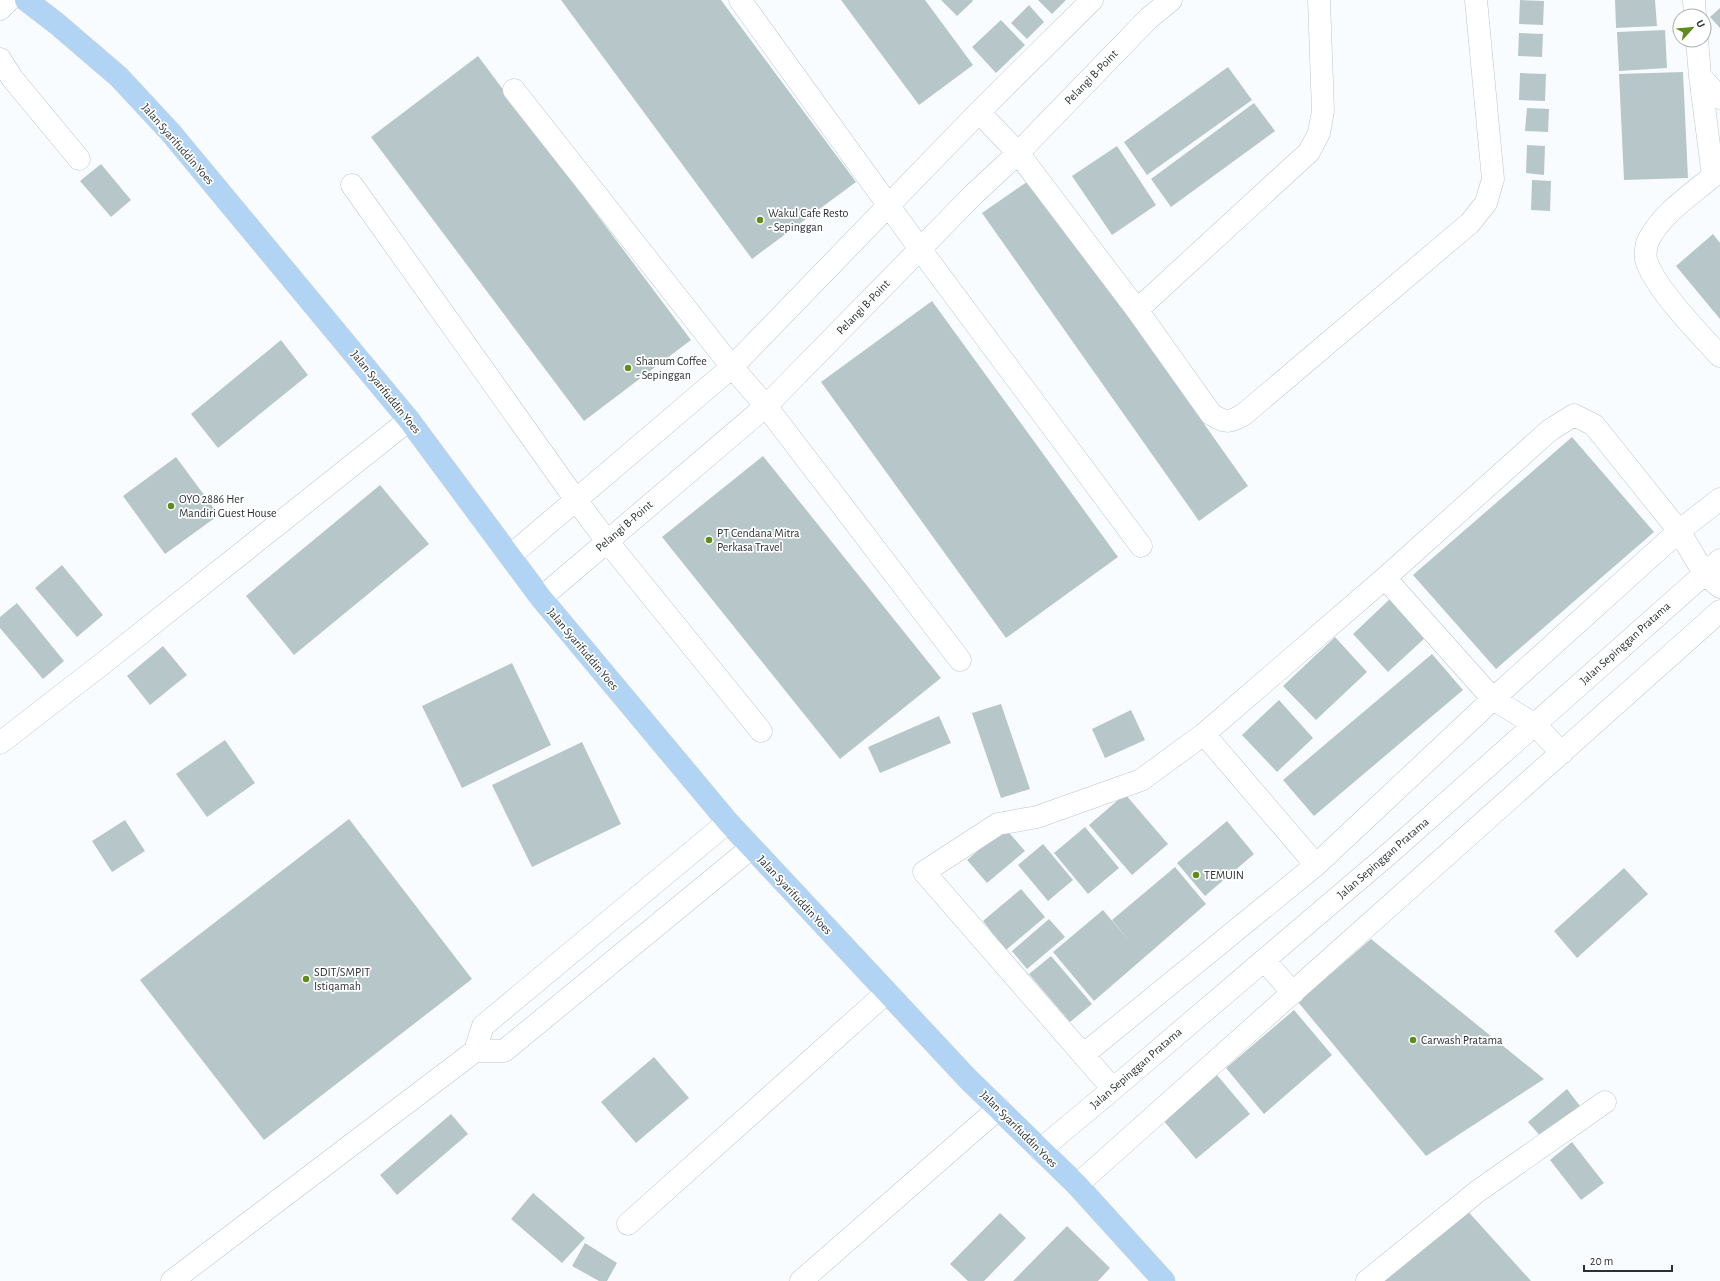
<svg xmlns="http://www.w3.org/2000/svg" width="1720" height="1281" font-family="'Alegreya Sans',sans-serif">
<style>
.building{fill:#b7c7c9}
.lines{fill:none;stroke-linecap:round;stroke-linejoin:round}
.minor-casing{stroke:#b9c7cd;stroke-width:23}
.highway-casing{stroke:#d5d6d6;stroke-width:23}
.minor{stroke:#fff;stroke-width:22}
.highway{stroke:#b1d4f4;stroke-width:22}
.poi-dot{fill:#608c1d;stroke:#fff;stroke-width:1.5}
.labels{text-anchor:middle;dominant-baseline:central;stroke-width:3.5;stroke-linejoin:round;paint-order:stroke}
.street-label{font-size:12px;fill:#2b3133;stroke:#fff}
.poi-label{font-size:12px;fill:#2b3133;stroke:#fff;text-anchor:start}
</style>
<rect width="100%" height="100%" fill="#f9fcfe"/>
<path class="building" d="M561,0h160l135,182 -104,77z
M841,0h84l48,65 -54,40z
M941,0h31l1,1 -16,15z
M1038,0h28l-14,14z
M1520,0l24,1 -1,24 -24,-1z
M1615,0h40l2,26 -41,2z
M1029,5l15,17 -17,17 -16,-16z
M1720,8v20l-10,-11z
M1001,20l24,25 -29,28 -24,-26z
M1665,30l2,38 -48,3 -2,-39z
M1519,33l24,1 -1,23 -24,-1z
M478,56l213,284 -107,81 -213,-284z
M1228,67l24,33 -105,75 -23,-33z
M1683,72l5,106 -64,2 -5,-106z
M1520,73l26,1 -1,27 -26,-1z
M1254,103l21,28 -104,76 -20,-28z
M1527,108l22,1 -1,23 -23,-1z
M1527,145l18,1 -1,29 -18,-2z
M1117,146l39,59 -44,30 -40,-59z
M101,164l30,36 -20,17 -31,-36z
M1031,179l217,307 -49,35 -217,-308z
M1532,180l19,1 -1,30 -19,-1z
M1713,234l7,9v76l-44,-53z
M932,301l186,256 -112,81 -185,-256z
M281,340l27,35 -90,73 -27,-34z
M1572,437l82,95 -158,137 -83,-94z
M763,456l178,222 -101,81 -178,-222z
M176,457l43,58 -54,39 -42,-58z
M380,485l49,59 -135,111 -48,-59z
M62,565l41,50 -26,22 -42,-49z
M1391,598l35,39 -38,35 -35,-38z
M17,603l47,58 -21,18 -43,-51v-11z
M1335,637l32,35 -51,48 -33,-34z
M163,646l24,29 -37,30 -23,-29z
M1432,654l31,36 -149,126 -31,-36z
M512,663l39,82 -89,43 -40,-82z
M1279,700l34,38 -36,34 -35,-37z
M1001,704l29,85 -29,9 -29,-85z
M1131,710l14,30 -40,18 -13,-29z
M939,716l12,27 -71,30 -12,-26z
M225,740l30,43 -48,34 -31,-43z
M582,742l39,82 -89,43 -40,-82z
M1125,794l43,50 -36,31 -43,-50z
M349,819l123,160 -208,161 -124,-160z
M125,820l20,31 -33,21 -20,-31z
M1227,821l27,33 -49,42 -28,-33z
M1085,827l34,41 -31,26 -34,-41z
M1005,828l20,23 -38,32 -20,-23z
M1043,844l30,36 -25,21 -30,-36z
M1175,867l31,37 -112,97 -41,-49 50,-42 27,32 -18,-22z
M1624,868l24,26 -71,64 -23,-27z
M1021,889l24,28 -39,33 -23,-29z
M1049,919l16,18 -38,32 -15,-18z
M1371,939l173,140 -118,77 -128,-154z
M1051,956l41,48 -22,18 -41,-48z
M1294,1010l38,45 -68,59 -38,-46z
M654,1057l35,41 -53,45 -35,-41z
M1217,1075l33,39 -54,45 -33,-39z
M1567,1089l13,17 -38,32 -14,-16z
M451,1114l17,20 -71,61 -17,-20z
M1572,1142l32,41 -23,17 -31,-40z
M533,1193l52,45 -23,25 -51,-44z
M1464,1207l67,74h-147z
M1000,1213l26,25 -42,43h-16l-18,-17z
M1067,1226l43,42 -12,13h-85z
M585,1243l32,20 -10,18h-8l-27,-15z"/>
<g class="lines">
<g class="minor-casing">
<path id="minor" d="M740,0l180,249 221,297
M1694,0l1,16
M0,9l9,-9
M1697,40l3,36 13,100c-22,19 -52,38 -65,65 -2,4 -3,14 -2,18 6,26 55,77 74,97
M0,59l12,19 67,81
M1700,76l20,22
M514,90l218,277 34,39 194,254
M979,112l39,41 119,157 74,104c14,9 17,9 32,1l227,-192 16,-20 7,-24 -17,-179
M352,185l224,315 31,41 154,190
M1137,310l172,-158 10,-19 4,-22 -4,-111
M510,556l222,-189 247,-255 113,-112
M1385,578l108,121 41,25 28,29
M541,598l225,-192 208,-212 44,-41 131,-135 22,-18
M1204,734l181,-156 165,-148 24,-15 20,10 85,106 25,42 16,14
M0,743l106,-82 303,-241
M1264,960l29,33
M475,1051h29l247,-203
M1083,1055l233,-190 177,-166 186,-168 41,-32
M1113,1089l-189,-217 74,-48 39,-7 104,-37 63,-46 112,131
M1040,1150l73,-61 278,-237 329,-292
M1077,1185l643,-574
M628,1224l258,-231
M172,1281l303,-230 8,-25 245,-204
M801,1281l198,-173
M1367,1281l111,-90 127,-89"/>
</g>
<g class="highway-casing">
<path id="highway" d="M26,0l30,23 63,54 52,56 238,287 132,178 187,224 240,257 109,106 87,96"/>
</g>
<use href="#minor" class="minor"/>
<use href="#highway" class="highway"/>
</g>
<g class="poi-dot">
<circle cx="760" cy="220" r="4"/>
<circle cx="628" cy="368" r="4"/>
<circle cx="171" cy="506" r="4"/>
<circle cx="709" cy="540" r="4"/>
<circle cx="1196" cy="875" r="4"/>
<circle cx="306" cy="979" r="4"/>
<circle cx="1413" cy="1040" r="4"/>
</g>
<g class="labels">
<g class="street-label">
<text transform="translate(1091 77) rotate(-46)">Pelangi B-Point</text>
<text transform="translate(178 144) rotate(49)">Jalan Syarifuddin Yoes</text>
<text transform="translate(863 307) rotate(-46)">Pelangi B-Point</text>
<text transform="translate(386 392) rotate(51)">Jalan Syarifuddin Yoes</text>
<text transform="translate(624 526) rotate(-41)">Pelangi B-Point</text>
<text transform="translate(1625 643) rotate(-42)">Jalan Sepinggan Pratama</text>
<text transform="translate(583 649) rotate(50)">Jalan Syarifuddin Yoes</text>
<text transform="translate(1383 858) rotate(-41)">Jalan Sepinggan Pratama</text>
<text transform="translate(795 895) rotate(47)">Jalan Syarifuddin Yoes</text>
<text transform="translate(1136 1068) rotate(-41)">Jalan Sepinggan Pratama</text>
<text transform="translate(1019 1129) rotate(45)">Jalan Syarifuddin Yoes</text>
</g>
<g class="poi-label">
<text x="768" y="213">Wakul Cafe Resto<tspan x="768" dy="14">- Sepinggan</tspan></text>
<text x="636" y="361">Shanum Coffee<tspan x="636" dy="14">- Sepinggan</tspan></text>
<text x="179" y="499">OYO 2886 Her<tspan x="179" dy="14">Mandiri Guest House</tspan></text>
<text x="717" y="533">PT Cendana Mitra<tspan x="717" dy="14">Perkasa Travel</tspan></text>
<text x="1204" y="875">TEMUIN</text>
<text x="314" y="972">SDIT/SMPIT<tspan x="314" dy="14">Istiqamah</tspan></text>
<text x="1421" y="1040">Carwash Pratama</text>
</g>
</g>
<g transform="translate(1692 28) rotate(63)"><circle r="19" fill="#ffffff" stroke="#aaadad"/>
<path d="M0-3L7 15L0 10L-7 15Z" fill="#608c1d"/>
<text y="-6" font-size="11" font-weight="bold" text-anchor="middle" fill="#2b3133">U</text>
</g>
<path d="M1584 1265v6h88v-6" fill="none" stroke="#2b3133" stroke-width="2"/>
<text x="1590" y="1265" font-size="12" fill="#2b3133" stroke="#ffffff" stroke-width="3" paint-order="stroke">20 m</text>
</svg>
